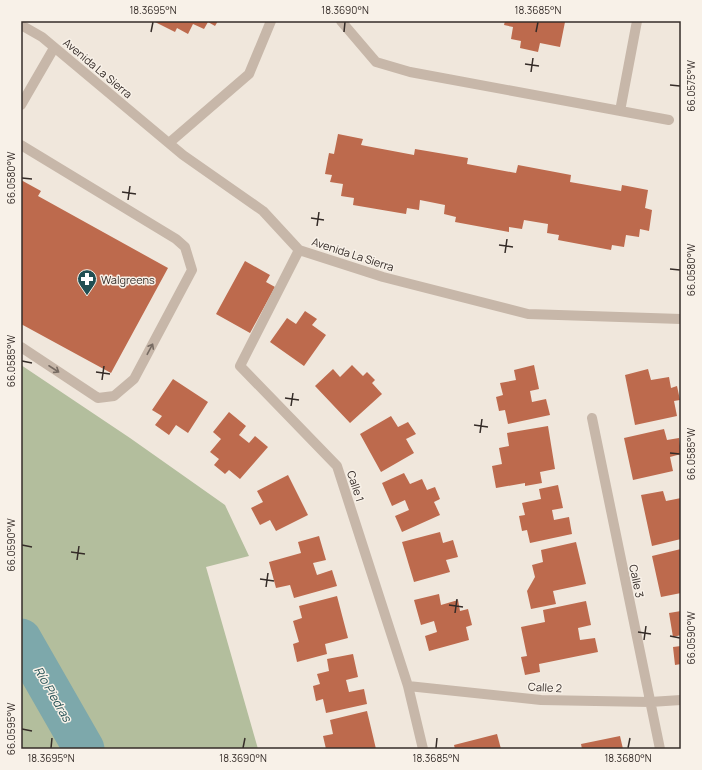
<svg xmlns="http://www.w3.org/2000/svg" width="702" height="770" font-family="Manrope,sans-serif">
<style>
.green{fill:#b3be9d}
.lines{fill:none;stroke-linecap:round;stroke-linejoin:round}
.river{stroke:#7da8ab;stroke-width:41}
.building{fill:#bd6a4d}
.lane{stroke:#c7b7a9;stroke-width:10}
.street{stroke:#c7b7a9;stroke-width:10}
.oneway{stroke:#776b62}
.ticks{fill:none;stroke:#352c28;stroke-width:1.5}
.labels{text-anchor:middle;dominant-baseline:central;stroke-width:3;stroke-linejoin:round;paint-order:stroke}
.street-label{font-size:11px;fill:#352c28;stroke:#f8f1e8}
.poi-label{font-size:11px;fill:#352c28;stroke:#f8f1e8;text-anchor:start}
.water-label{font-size:12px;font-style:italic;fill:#214f53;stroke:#f8f1e8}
.neatline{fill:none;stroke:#352c28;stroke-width:1.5}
.ticks-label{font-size:10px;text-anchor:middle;fill:#352c28}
</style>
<rect width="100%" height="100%" fill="#f0e7dc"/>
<path class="green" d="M21,365l109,73 95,67 24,51 -43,11 52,182h-237z"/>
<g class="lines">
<path class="river" d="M21,639l63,110"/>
</g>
<path class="building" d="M153,21h65l-3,5 -7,-4 -4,7 -11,-5 -5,10 -11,-6 -2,4z
M505,21h54l6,1 -5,25 -20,-4 -2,9 -18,-4 1,-7 -10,-2 2,-12 -9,-2z
M338,134l25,5 -2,6 53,10 1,-6 53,9 -1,6 49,9 2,-8 53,10 -1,7 51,9 1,-6 26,5 -3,18 7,2 -3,21 -9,-2 -1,8 -13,-2 -2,12 -12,-2 -1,5 -53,-10 1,-5 -12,-2 1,-9 -24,-4 -2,9 -13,-2v5l-54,-10 1,-5 -12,-3 1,-9 -25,-5 -1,10 -12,-2 -1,6 -53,-9 1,-7 -13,-2 2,-12 -13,-2 2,-7 -7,-1 4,-21 5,1z
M21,180l20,11 -3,5 130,72 -57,105 -90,-49z
M245,261l25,14 -4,7 9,5 -25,46 -34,-19z
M305,311l12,8 -5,6 14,10 -22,31 -34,-24 17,-24 9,6z
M352,365l11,11 4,-4 8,8 -3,3 10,11 -32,29 -35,-37 18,-17 7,8z
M534,365l5,24 -9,2 2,11 14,-3 4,16 -42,9 -3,-14 -6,1 -3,-14 7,-2 -3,-12 16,-3 -2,-10z
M648,369l3,11 18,-3 2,11 6,-2 3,14 -6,1 3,15 -42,9 -10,-50z
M173,379l35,23 -20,31 -12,-8 -7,10 -14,-10 7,-9 -10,-6z
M229,412l17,14 -7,9 10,8 6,-7 13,11 -28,32 -11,-9 -4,4 -11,-9 5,-6 -9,-7 11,-13 -8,-7z
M391,416l7,11 10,-5 8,12 -10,5 8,14 -33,19 -21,-38z
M548,426l7,43 -15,3 2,11 -17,3v-3l-29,5 -4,-22 10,-2 -3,-16 10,-2 -2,-13z
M664,429l3,11 12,-2 2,16 -11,3 3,14 -40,9 -9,-42z
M404,473l6,11 12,-5 5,11 8,-3 5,12 -6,3 6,13 -38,17 -7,-16 14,-6 -4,-10 -13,6 -10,-23z
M288,475l20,40 -32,16 -6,-11 -10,5 -9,-17 12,-6 -6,-11z
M558,485l5,23 -11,2 2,10 15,-3 3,17 -42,9 -3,-13 -5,1 -3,-15 6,-1 -3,-12 19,-4 -2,-10z
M663,491l3,10 15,-3v41l-29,7 -11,-51z
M440,532l3,11 10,-3 5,17 -12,3 4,12 -36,10 -12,-40z
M319,536l7,24 -13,3 4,12 15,-5 5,16 -43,12 -4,-13 -14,3 -7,-26 32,-9 -3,-11z
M576,542l10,42 -33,7 3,13 -25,5 -4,-18 8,-14 -3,-12 11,-3 -2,-12z
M681,549v44l-20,4 -9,-41z
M439,594l2,11 17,-5 2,11 8,-2 4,16 -6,2 3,13 -40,11 -4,-15 12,-4 -3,-11 -13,4 -7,-25z
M337,596l11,42 -23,6 2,10 -30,8 -4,-18 6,-2 -6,-21 9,-3 -3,-12z
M586,601l5,24 -13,3 2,12 15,-2 3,14 -59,12 1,8 -15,3 -4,-18 6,-1 -6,-29 24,-5 -2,-12z
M681,611v24l-8,2 -4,-24z
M681,646v18l-6,1 -2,-18z
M353,654l5,23 -12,3 3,12 15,-3 3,15 -41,9 -3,-14 -7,2 -3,-15 7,-2 -3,-10 12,-3 -2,-12z
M367,711l9,38h-50l-3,-13 10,-2 -3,-14z
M497,734l4,15h-46l-1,-4z
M620,736l3,13h-41l-1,-5z"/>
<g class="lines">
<path class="lane" d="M21,105l33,-57
M21,145l155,94 9,8 7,23 -58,109 -20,17 -16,2 -77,-51"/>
<path class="street" d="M341,21l35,41 34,10 259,48
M21,25l21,12 141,118 80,56 36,39 84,27 145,37 153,5
M620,111l17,-90
M169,143l80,-69 22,-53
M299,250l-59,116 97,100 71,220 15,63
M592,418l68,331
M408,686l133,14 109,2 31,-2"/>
</g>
<defs><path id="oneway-shaft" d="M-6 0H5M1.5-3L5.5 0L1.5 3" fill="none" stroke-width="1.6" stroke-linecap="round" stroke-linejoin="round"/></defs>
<g class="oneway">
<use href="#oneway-shaft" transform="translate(150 349) rotate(-62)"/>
<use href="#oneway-shaft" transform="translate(54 369) rotate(33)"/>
</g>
<path class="ticks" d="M151,32l2,-10M344,32l1,-10M536,32l2,-10M525,64l14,2M531,72l2,-14M670,85l10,1M22,178l10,1M122,192l14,2M128,200l2,-14M311,218l13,2M317,226l2,-14M499,245l14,2M505,253l2,-14M670,269l10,1M22,361l10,2M96,372l14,2M102,380l2,-14M285,398l14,2M291,406l2,-13M474,425l14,2M480,433l2,-14M670,453l10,1M22,545l10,2M71,552l14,2M77,560l2,-14M260,579l14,2M266,587l2,-14M449,605l14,2M455,613l2,-14M638,632l13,2M670,636l10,2M644,640l2,-14M22,729l10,2M51,748l1,-10M243,748l2,-10M436,748l1,-10M628,748l2,-10"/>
<defs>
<g id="pharmacy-pin" transform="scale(1)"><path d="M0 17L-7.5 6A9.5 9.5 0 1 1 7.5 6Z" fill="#214f53" stroke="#f8f1e8"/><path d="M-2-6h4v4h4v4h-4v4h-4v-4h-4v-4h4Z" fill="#fff"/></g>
</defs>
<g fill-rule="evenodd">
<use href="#pharmacy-pin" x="87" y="279"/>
</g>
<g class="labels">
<g class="street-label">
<text transform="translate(98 68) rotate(40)">Avenida La Sierra</text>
<text transform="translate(353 254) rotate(18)">Avenida La Sierra</text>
<text transform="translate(356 486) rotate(72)">Calle 1</text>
<text transform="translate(637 581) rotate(78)">Calle 3</text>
<text transform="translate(545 687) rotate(3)">Calle 2</text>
</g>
<g class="poi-label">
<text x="101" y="279">Walgreens</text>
</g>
<g class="water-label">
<text transform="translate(53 694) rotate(60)">Río Piedras</text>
</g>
</g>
<rect width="702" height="770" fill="none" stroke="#f8f1e8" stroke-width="44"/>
<rect x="22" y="22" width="658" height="726" class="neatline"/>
<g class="ticks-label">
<text x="153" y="14">18.3695°N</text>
<text x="345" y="14">18.3690°N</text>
<text x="538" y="14">18.3685°N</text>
<text transform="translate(691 86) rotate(-90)" y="4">66.0575°W</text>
<text transform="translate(11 178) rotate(-90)" y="4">66.0580°W</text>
<text transform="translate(691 270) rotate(-90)" y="4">66.0580°W</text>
<text transform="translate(11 361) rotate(-90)" y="4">66.0585°W</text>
<text transform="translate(691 454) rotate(-90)" y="4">66.0585°W</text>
<text transform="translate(11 545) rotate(-90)" y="4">66.0590°W</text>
<text transform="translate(691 638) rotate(-90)" y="4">66.0590°W</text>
<text transform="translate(11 729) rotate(-90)" y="4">66.0595°W</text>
<text x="51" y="762">18.3695°N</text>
<text x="243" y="762">18.3690°N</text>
<text x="436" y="762">18.3685°N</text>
<text x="628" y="762">18.3680°N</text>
</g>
</svg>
